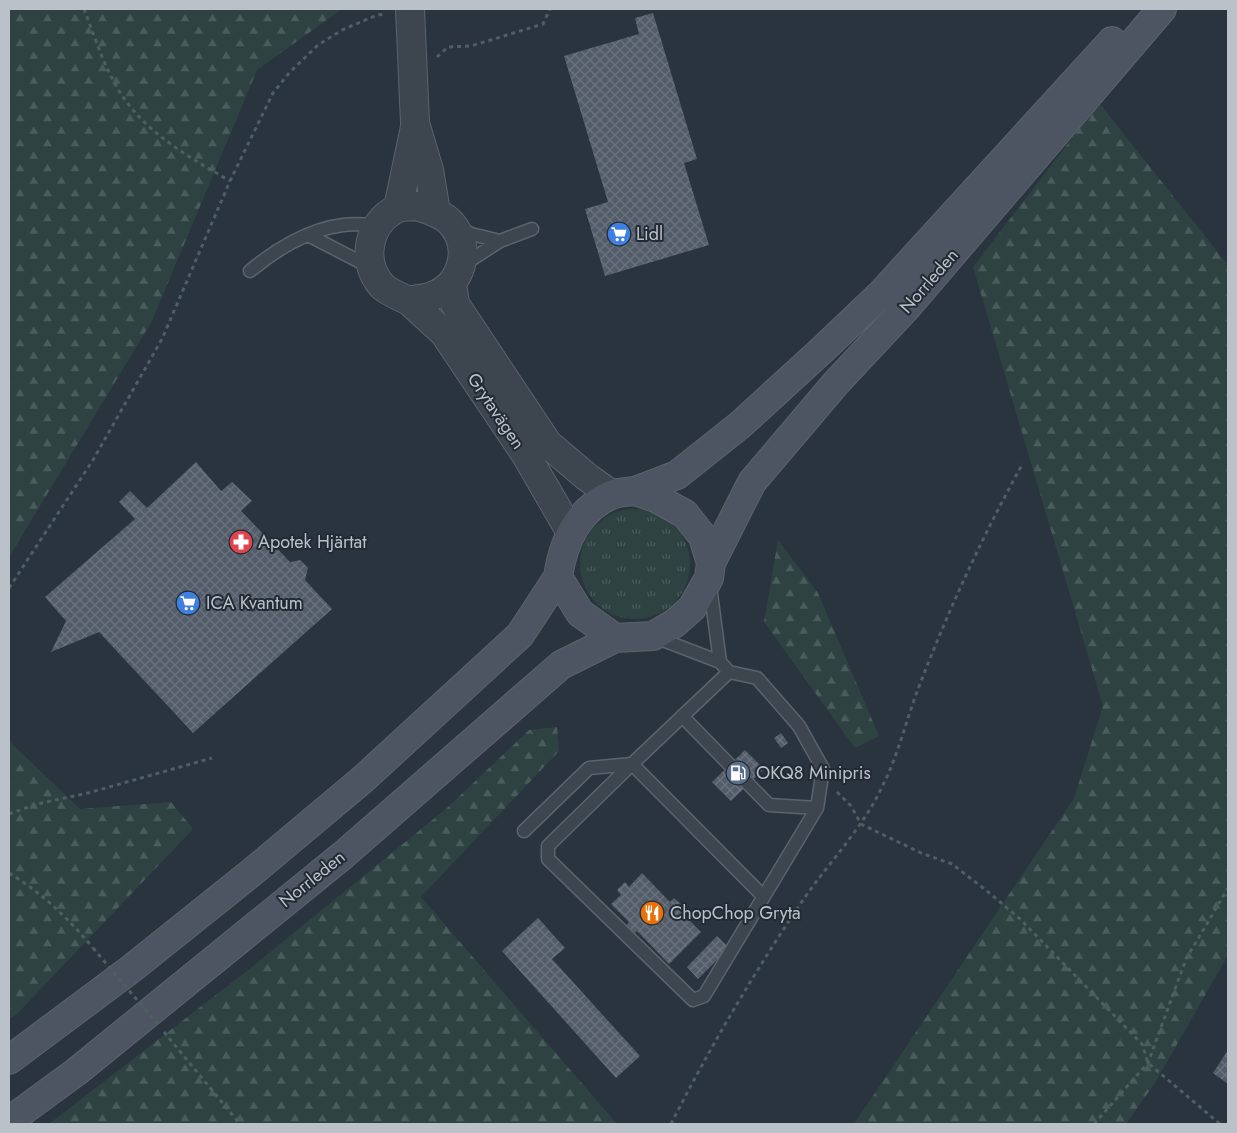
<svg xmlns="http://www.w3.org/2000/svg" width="1237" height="1133" font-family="Jost,sans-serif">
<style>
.grass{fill:url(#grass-tufts)}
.forest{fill:url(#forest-firs)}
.building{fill:url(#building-cross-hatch)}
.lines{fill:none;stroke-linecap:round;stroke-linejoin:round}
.service-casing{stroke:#5b636c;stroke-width:15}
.tertiary-casing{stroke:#5b636c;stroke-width:30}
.secondary-casing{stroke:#5b636c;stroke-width:30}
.path{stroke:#4d5f61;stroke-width:3;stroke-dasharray:4 4;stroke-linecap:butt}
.service{stroke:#3d454f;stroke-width:12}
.tertiary{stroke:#3d454f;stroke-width:28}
.secondary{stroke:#4c5561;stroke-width:28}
.path-bridge{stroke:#4d5f61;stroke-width:3;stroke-dasharray:4 4;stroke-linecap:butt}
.labels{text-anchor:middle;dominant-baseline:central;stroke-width:4;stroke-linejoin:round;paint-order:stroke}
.poi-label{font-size:18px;fill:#bac1c9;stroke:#222a34;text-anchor:start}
.street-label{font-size:18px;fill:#bac1c9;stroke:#222a34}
</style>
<defs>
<pattern id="grass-tufts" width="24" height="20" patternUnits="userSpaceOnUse" patternTransform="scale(1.25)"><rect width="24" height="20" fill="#2e4242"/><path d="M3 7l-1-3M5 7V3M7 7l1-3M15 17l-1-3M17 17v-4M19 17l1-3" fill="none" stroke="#4a5c5c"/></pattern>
<pattern id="forest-firs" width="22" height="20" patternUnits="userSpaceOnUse" patternTransform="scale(1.25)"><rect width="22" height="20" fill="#2e4242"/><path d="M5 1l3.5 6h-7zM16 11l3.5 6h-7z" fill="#4a5c5c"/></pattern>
<pattern id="building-cross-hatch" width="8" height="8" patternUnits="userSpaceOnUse" patternTransform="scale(1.25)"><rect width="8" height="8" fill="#535d69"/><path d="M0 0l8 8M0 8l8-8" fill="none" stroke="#6a727d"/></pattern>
</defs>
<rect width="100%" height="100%" fill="#29343f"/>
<path class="grass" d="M580 564a55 55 0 1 1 110 0a55 55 0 1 1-110 0Z"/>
<path class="forest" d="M9,9h333l-85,61 -105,251 -143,236z
M1099,103l129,162v690l-73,128 -29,41h-272l220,-326 29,-92 -130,-439z
M778,540l40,53 61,143 -24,12 -91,-126z
M557,727l2,24 -138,146 196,227h-568l203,-157 195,-159 82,-78z
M9,741l71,68 91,-7 22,27 -176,185 -8,5z"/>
<path class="building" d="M653,13l44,146 -13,4 25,82 -104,31 -20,-67 23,-7 -44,-146 75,-22 -4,-16z
M196,462l25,29 11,-9 20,19 -11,10 49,51 10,-2 8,8 -3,12 27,29 -139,124 -94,-101 -48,20 15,-31 -21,-24 90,-78 -16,-17 11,-11 17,17z
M781,733l7,10 -7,5 -7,-10z
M745,750l19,19 -33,32 -19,-19z
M642,873l28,29 4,-4 7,6 -4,4 24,24 -32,32 -32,-33 -3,3 -8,-8 3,-4 -18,-18 10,-9 -4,-5 8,-8 4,5z
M538,918l27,30 -13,11 88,97 -24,22 -114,-127z
M717,936l12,12 -31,31 -11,-12z
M1228,1050v34l-15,-11z"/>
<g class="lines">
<g class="service-casing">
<path id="service" d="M459,228l12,6 29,7
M308,235l62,32
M463,265l37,-24 32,-12
M250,271c25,-21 59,-42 93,-46 12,-2 24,0 35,0
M710,586l10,76
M729,672l28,6 42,48 24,43 -6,39 -113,188 -11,4 -145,-141v-13l84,-82 131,132
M682,716l87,89 48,3
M524,831l65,-63 43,-4 97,-92 -9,-10 -65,-25"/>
</g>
<g class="tertiary-casing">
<path id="tertiary" d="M410,9l5,114 14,47 7,42
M417,206c12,4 26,8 34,17 22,24 11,63 -19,73 -7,3 -16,3 -23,5 -8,-4 -21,-9 -27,-15 -22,-25 -14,-64 16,-78 5,-2 14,-1 19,-2z
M398,208l17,-81
M452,283l3,21 93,140 39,33 25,18
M409,301l35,32 82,122 44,76"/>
</g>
<g class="secondary-casing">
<path id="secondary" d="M635,491l42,-16 63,-50 82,-75 58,-55 232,-254
M635,491l21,7 29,16 18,23 8,26 -2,15 -17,30 -17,15 -22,13 -38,2 -35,-25 -22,-36c5,-34 19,-67 53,-82 7,-3 16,-3 24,-4z
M711,563l41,-81 84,-99 71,-76 255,-298
M9,1060l122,-91 120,-96 111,-93 158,-145 38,-58
M9,1121l67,-49 266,-216 219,-191 54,-27"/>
</g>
<path class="path" d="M84,9c9,23 17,49 29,71 25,49 71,74 117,101
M437,57l11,-10 23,-1 72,-22 7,-15
M9,588l84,-128 69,-121 68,-158 43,-88 17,-21 28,-27 24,-15 35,-15 9,-1
M837,792l14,14 10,18 60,29 31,11 35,27 33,28 122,125 6,19 72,61
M9,814l28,-10 51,-11 124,-35
M9,873c33,20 59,45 84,75
M775,913l13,9
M164,1032l76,92
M671,1124c39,-77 84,-153 132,-224 27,-39 60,-72 80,-115 15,-30 23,-64 35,-96 30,-78 64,-152 105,-226
M1094,1124l54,-61 38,-104 42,-71"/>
<use href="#service" class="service"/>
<use href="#tertiary" class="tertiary"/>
<use href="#secondary" class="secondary"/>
<path class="path-bridge" d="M93,948l67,79"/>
</g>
<defs>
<g id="supermarket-disc" transform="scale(1.25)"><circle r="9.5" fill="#3f7fe0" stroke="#222a34"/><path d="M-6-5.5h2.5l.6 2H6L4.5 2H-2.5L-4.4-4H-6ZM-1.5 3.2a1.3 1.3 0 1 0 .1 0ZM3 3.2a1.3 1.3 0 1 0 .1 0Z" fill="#fff"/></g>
<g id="pharmacy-disc" transform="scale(1.25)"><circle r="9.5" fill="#e0444e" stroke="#222a34"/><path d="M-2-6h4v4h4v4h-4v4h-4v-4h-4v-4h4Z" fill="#fff"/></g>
<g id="fuel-disc" transform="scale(1.25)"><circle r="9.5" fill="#5c6f8a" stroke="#222a34"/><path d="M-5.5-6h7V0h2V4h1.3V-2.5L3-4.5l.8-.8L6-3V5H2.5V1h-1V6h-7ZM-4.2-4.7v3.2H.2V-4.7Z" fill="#fff"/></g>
<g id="restaurant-disc" transform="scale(1.25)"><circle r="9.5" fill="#e8710a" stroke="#222a34"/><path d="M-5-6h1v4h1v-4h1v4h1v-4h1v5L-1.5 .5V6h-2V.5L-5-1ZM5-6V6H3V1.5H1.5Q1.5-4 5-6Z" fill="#fff"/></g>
</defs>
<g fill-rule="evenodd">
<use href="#supermarket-disc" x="619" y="234"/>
<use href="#pharmacy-disc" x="241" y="542"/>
<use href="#supermarket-disc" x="188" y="603"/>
<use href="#fuel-disc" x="738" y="773"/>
<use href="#restaurant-disc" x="652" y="913"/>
</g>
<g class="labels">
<g class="poi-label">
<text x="636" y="234">Lidl</text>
<text x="258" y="542">Apotek Hjärtat</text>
<text x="206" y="603">ICA Kvantum</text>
<text x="756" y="773">OKQ8 Minipris</text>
<text x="670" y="913">ChopChop Gryta</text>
</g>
<g class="street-label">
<text transform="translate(929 281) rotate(-49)">Norrleden</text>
<text transform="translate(496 411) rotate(56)">Grytavägen</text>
<text transform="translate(312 879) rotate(-39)">Norrleden</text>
</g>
</g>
<rect width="1237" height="1133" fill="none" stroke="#bac1c9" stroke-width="20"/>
</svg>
